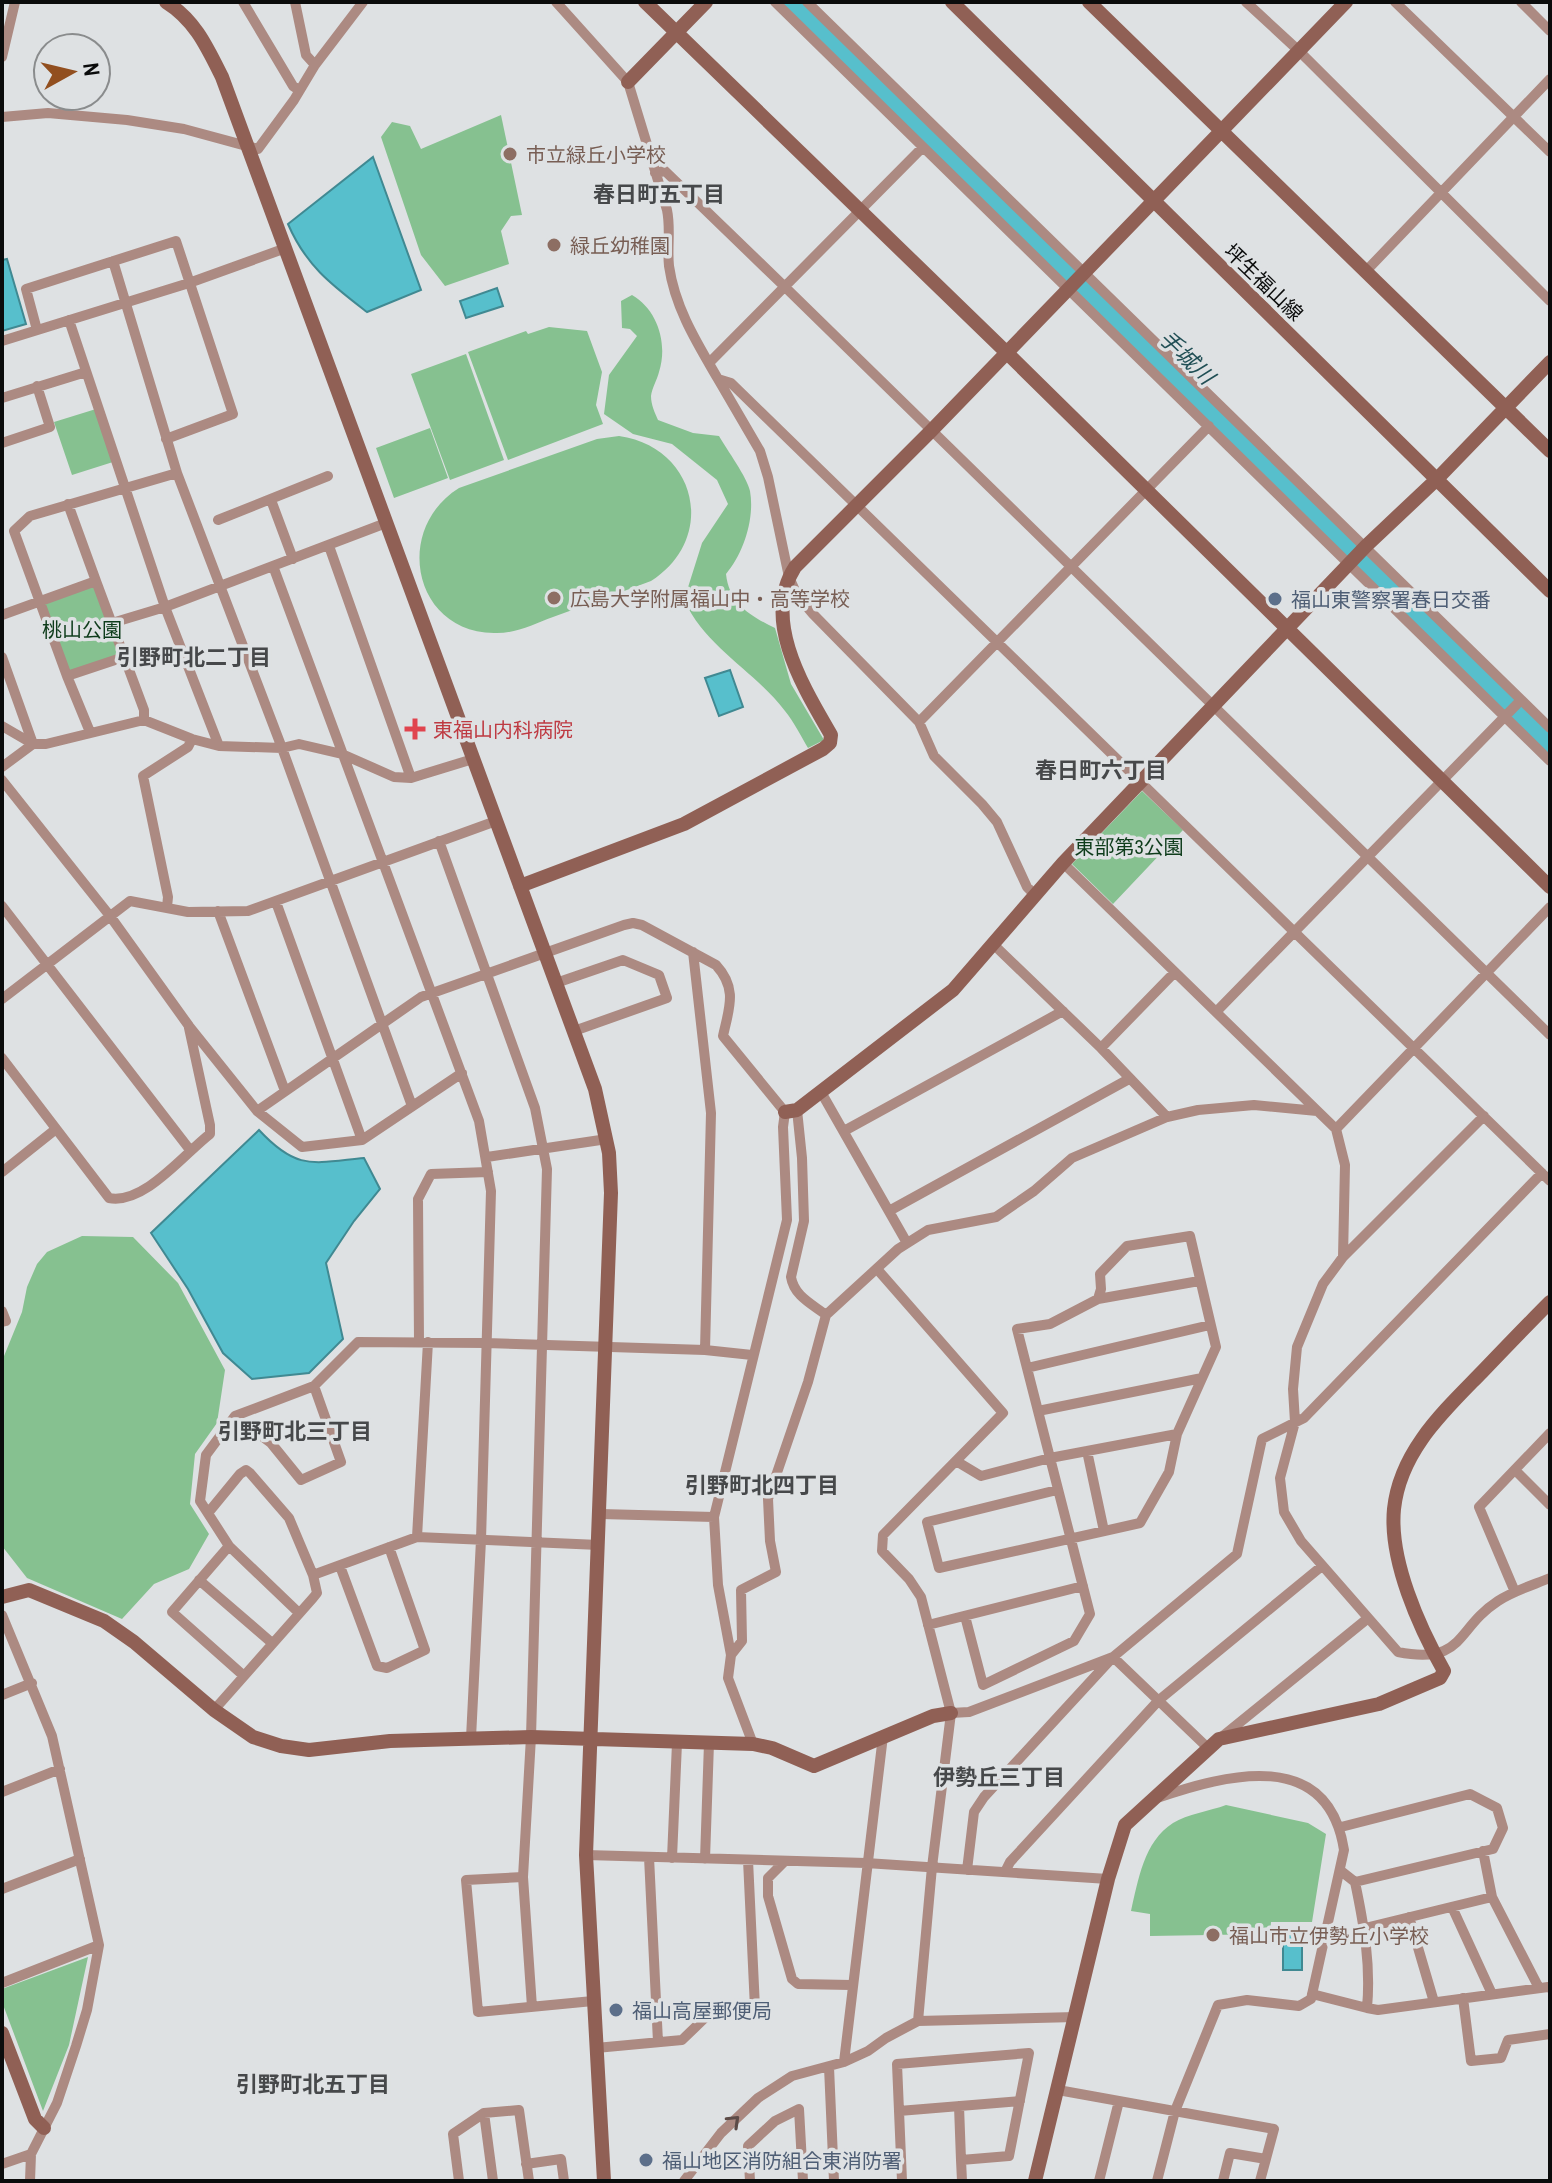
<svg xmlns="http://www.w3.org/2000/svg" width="1552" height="2183" font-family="'Archivo Narrow','Noto Sans JP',sans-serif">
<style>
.green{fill:#86c190}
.water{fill:#57bfcc;stroke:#408992;stroke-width:2}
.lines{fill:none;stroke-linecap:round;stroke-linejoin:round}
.river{stroke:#57bfcc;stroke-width:20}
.street{stroke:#ac8a82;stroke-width:10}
.secondary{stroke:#906055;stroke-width:14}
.oneway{stroke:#5c4b47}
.education-dot{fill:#8d6e63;stroke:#dee1e3;stroke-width:3}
.service-dot{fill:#5c6f8a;stroke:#dee1e3;stroke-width:3}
.health-dot{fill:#e0444e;stroke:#dee1e3;stroke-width:3}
.labels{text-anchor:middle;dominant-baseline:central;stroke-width:7;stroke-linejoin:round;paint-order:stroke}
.education-label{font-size:20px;fill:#785e54;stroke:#dee1e3;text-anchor:start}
.street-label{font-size:20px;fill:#0b0c0c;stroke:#dee1e3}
.service-label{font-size:20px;fill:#4e5e75;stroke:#dee1e3;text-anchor:start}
.park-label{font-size:20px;fill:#0e3c1b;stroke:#dee1e3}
.health-label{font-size:20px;fill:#be3a42;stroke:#dee1e3;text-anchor:start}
.neighbourhood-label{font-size:22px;font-weight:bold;fill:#46484a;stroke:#dee1e3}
.water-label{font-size:22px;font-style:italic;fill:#214f55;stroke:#dee1e3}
</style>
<rect width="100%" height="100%" fill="#dee1e3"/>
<path class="green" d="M501,115l21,100 -11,1 -10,15 8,33 -64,22 -24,-31 -40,-118 11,-15 18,4 11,23z
M632,295c26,15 36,49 27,77 -2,8 -7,16 -8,24 0,9 4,17 7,24l35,13 26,3c8,14 28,41 31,55 5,28 -7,63 -24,83 3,29 24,42 49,54l16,56 33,56 -16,8c-7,-12 -14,-26 -23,-37 -31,-41 -78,-62 -101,-111l18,-57 26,-39 -11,-24 -45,-36 -39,-10 -29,-20 5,-39 28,-39 -7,-7 -8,-1 -1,-27z
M549,327l38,4 15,41 -6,33 7,19 -95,36 -40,-108 58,-21 2,3z
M466,354l38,106 -54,20 -39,-106z
M96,409l17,53 -41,13 -18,-53z
M430,428l18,50 -54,20 -18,-50z
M619,436c78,11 99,102 32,145 -32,12 -65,24 -98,36 -19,7 -38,17 -59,16 -81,-1 -101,-104 -35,-145l138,-49z
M96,583l27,73 -56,19 -26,-73z
M1142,791l41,39 -70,74 -41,-40z
M82,1236l51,1 45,46 47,87 -8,53 -22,31 -5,50 19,30 -20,35 -35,15 -32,35 -95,-41 -25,-32v-185l20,-49 5,-25 10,-23 10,-12z
M1226,1805l82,18 18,11 -14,88h-41l-1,12 -120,2v-22l-19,-3c7,-30 13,-70 42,-88 14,-9 37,-12 53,-18z
M88,1957l-19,88 -26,66 -41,-109v-13z"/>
<path class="water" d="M373,157l48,133 -54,22c-35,-27 -61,-46 -79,-88z
M7,259l19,65 -24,7v-71z
M497,288l6,18 -37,12 -6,-17z
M730,670l13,37 -24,9 -14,-38z
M259,1130c38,41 54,33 105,28l16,31 -26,32 -28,42 17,76 -34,34 -57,6 -29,-26 -35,-64 -37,-56z
M1283,1931h19v39h-19z"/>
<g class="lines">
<path class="river" d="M790,2l760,744"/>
<path class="street" d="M243,2l50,84 6,4
M295,2l11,53 9,10
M556,2l72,80 39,128c4,19 0,37 2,56 6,42 28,77 49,113l13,4 819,798
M775,2l775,759
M807,2l743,726
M1246,2l53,49 251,250
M1395,2l155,150
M1521,2l29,29
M2,57l13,-55
M2,117l46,-4 79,7 57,9 74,20 36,-49 21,-35 48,-63
M655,173l10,-2 120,116 765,748
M113,261l64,212 105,275 130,358
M1366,271l184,-192
M69,320l96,287 54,139
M37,330l-11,-41 150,-48 57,173 -67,25
M2,341l187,-58 97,-35
M709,363l214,-216
M718,379l42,72 8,26 21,100 8,18 16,19 106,108 15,34 48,48 15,18 30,65 7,7
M2,398l84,-26
M2,443l48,-16 -13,-41
M271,500l22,59
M68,504l28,77
M218,520l110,-44
M329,546l82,232
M273,566l206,555 12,70 -10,349 -10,198
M2,615l94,-34 48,129v10l-98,24h-13l-31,23
M112,623l53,-16 221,-84
M2,657l31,87
M67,676l57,-19
M144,720l48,19 27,7 63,2 17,-4 43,10 52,23 17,1 62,-19
M919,722l290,-296
M2,726l31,18
M90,732l-23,-56 -53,-145 16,-15 147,-43
M2,780l108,136 79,110 68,85 45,36 60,-7 100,-67
M439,841l96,267 12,61 -16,568 -8,140 9,130
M1063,863l273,266 9,36 -2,92 -20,27 -26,63 -4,42 2,33 -15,56 4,34 17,29 97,111c67,13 57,-23 100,-51 15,-10 35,-16 52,-23
M276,902l86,238
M2,906l188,244
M167,907l1,-10 -25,-121 45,-29 4,-8
M218,911l67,180
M993,944l108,104 66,69
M693,952l18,161 -6,237
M556,983l67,-23 36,15 8,23 -93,33
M2,999l128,-98 58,11 60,-1 248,-90
M1216,1012l305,-312
M1101,1048l73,-75
M2,1058l107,140c35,7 75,-44 101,-64v-9l-21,-97
M821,1092l86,151
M797,1110l5,48 2,63 -13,56c3,19 21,27 35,38
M257,1111l164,-114 203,-72 9,-2 9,2 74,40c22,24 13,43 7,71l62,76 -2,15 4,93 -73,297 4,68 13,70 -3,23 25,66
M1336,1129l214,-222
M844,1131l219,-120
M487,1157l120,-18
M2,1172l54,-43
M889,1211l240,-132
M1343,1257l141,-141
M877,1269l126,144 -120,122 -1,16 27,28 12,18 30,116 -19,154 -14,154
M2,1311l4,10 -4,1
M419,1342l-1,-143 13,-25 57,-2
M1027,1368l183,-43
M1038,1411l164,-33
M235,1416l36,27 30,37 40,-18 -27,-76
M1087,1451l17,80
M956,1461l25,15 69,-18 127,-24
M1515,1470l35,35
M1057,1490l-130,32 12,46 201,-45 29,-51 8,-38 39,-87 -26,-111 -63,10 -27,28 1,15 -3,10
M208,1513l32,-39 6,-4 4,3 39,45 24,57
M601,1514l113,3
M417,1537l11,-195
M229,1546l-57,66 72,64
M340,1566l37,100 10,2 38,-18 -36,-103
M199,1580l73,63
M1515,1592l-36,-85 71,-74
M299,1613l-70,-67 -29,-45 6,-46 29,-39 79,-30 44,-44 128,1 219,7 47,5
M2,1615l50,121 47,209 -12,65 -11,36 -19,57 -26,51 -1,27
M965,1616l18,69 91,-44 16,-27 -73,-285 33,-5 48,-25 101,-18
M928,1625l155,-39
M731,1655l11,-14 -1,-51 35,-18 -6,-31 -2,-42 40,-117 18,-67 72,-66 30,-19 68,-13 38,-26 38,-33 95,-41 31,-7 56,-5 63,6
M2,1695l30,-12
M214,1710l99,-112 4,-5 -4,-18 104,-38 182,8
M951,1713l18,-1 144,-55 124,-103 25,-115 42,-21 238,-245
M1223,1736l144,-117
M2,1792l58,-23
M1157,1798c70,-24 171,-51 187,52l-33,149 -12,7 -52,-6 -29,5 -43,106 -18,70
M1483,1851l9,46 47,91
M586,1855l280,8 242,16
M649,1857l9,185
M672,1858l5,-115
M705,1859l4,-116
M785,1861l-17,17v18l24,83 6,5 53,1
M967,1870l7,-58 10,-15 129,-140 96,92
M1341,1871l14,11 138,-33 10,-21 -6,-20 -27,-14 -129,33
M1005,1872l5,-10 149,-162 163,-134
M523,1877l-57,3 12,132 115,-11
M1355,1882c9,43 16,83 12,126l11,2 170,-23 2,1
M2,1889l78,-30
M1452,1907l40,87
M1409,1917l25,85
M1365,1928l127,-31
M2,1983l97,-38
M1312,1994l55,14
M1463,1998l8,63 30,-3 7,-18 42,-6
M596,2048l86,-8 29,-28 44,-4 -7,-148
M844,2062l39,-326
M829,2067l5,114
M1058,2090l216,39 -14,52
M959,2106l2,54
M899,2111l121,-10
M484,2113l9,68
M2,2164l29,-10
M526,2164l35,-5 3,22
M459,2181l-6,-47 31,-21 35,-3 10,71
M684,2181l37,-48 37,-35 34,-22 52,-14 24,-11 18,-13 32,-17 158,-4
M750,2181l-2,-35 27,-25 24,-12 4,72
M902,2181l-5,-117 132,-11 -20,103 -48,4 1,21
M1099,2181l20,-80
M1223,2181l7,-28 36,6"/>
<path class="secondary" d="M166,2c29,18 41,45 56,75l373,1012 14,64 2,40 -25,662 18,326
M645,2l361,350 544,535
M952,2l598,589
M1089,2l461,449
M628,82l78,-80
M520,886l164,-62 139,-75 7,-6 1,-8c-27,-47 -70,-115 -36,-168l136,-136 415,-429
M785,1112l12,-2 156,-120 110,-127 303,-317 71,-67 113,-117
M2,1597l27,-7 75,31 30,21 80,68 39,27 28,9 28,4 81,-9 141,-4 222,7 19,4 42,18 119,-50 18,-3
M2,2033l33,86 9,9
M1035,2181l73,-302 17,-54 94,-86 160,-35 61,-26 4,-7c-25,-44 -55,-111 -50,-162 6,-58 50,-98 88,-137 22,-23 45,-47 68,-70"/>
</g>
<defs><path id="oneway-chevron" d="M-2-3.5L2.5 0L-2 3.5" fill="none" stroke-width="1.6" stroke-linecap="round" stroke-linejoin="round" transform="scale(2)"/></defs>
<use class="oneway" href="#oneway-chevron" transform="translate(734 2121) rotate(-44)"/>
<g class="education-dot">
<circle cx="510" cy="154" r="8"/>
<circle cx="554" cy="245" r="8"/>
<circle cx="554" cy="598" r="8"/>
<circle cx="1213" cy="1935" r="8"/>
</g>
<g class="service-dot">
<circle cx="1275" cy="599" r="8"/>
<circle cx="616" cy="2010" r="8"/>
<circle cx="646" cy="2160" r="8"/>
</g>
<path class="health-dot" d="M411 717h8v8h8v8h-8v8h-8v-8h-8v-8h8z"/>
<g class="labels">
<g class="education-label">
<text x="526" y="154">市立緑丘小学校</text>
<text x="570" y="245">緑丘幼稚園</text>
<text x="570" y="598">広島大学附属福山中・高等学校</text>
<text x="1229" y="1935">福山市立伊勢丘小学校</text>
</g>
<g class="street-label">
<text transform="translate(1264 282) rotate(44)">坪生福山線</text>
</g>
<g class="service-label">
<text x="1291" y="599">福山東警察署春日交番</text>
<text x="632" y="2010">福山高屋郵便局</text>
<text x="662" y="2160">福山地区消防組合東消防署</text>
</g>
<g class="park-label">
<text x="82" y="629">桃山公園</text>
<text x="1129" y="846">東部第3公園</text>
</g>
<g class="health-label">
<text x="433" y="729">東福山内科病院</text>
</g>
<g class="neighbourhood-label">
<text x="659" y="194">春日町五丁目</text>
<text x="194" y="657">引野町北二丁目</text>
<text x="1101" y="770">春日町六丁目</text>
<text x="295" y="1431">引野町北三丁目</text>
<text x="762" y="1485">引野町北四丁目</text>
<text x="999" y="1777">伊勢丘三丁目</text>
<text x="313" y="2084">引野町北五丁目</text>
</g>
<g class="water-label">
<text transform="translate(1187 357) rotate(44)">手城川</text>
</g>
</g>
<rect width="1552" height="2183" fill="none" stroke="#0b0c0c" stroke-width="8"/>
<g transform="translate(72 72) rotate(82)"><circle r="38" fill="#dee1e3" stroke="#8a8c8d" stroke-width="2"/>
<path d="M0-6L14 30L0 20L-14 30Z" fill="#924f1f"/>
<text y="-12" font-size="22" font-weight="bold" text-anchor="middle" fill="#0b0c0c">N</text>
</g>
</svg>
